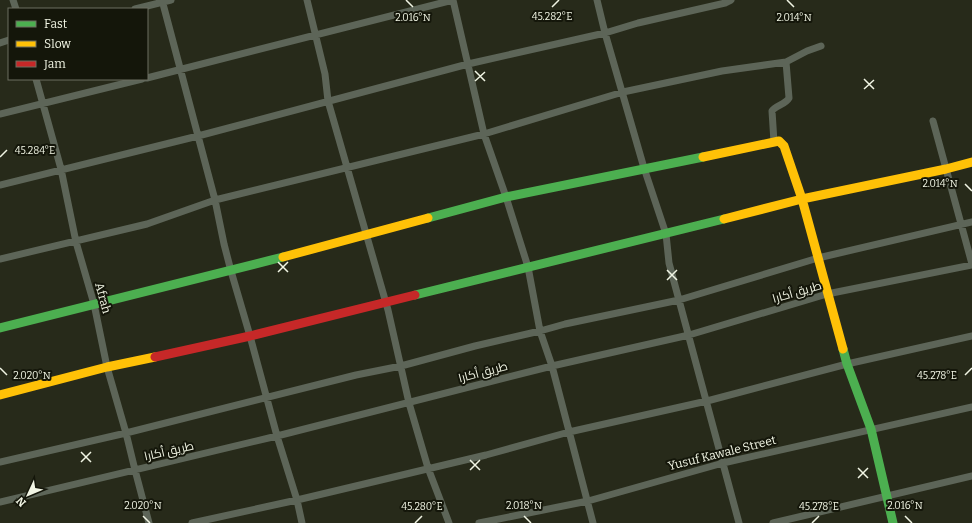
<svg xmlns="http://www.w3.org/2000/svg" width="972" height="523" font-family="Bitter,Cairo,serif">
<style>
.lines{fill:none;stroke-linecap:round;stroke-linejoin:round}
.street{stroke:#5d6558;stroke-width:7}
.fast{stroke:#4caf50;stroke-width:9}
.slow{stroke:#ffc107;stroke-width:9}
.jam{stroke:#c62828;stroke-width:9}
.ticks{fill:none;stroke:#f1f5e4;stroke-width:1.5}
.labels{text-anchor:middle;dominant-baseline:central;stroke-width:4;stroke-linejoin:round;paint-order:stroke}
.street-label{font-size:12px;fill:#f1f5e4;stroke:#14160a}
.ticks-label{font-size:10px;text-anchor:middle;fill:#f1f5e4;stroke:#14160a;stroke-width:4;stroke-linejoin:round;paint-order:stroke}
</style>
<rect width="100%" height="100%" fill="#272a1a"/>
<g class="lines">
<path class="street" d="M13,0l3,9
M162,0l53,200 9,44 7,27 19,65 27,100 20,64 5,23
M307,0l18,74 3,27 60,209 21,93 19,65 21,55
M453,0l31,134 22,63 22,70 12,64 12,35 41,157
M597,0l8,33 39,135 22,66 3,29 70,260
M135,9l36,-9
M0,43l9,-3
M147,78l306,-78
M36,79l25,90 15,73 18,62 13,63 19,66 9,37 14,53
M0,114l142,-35
M933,121l39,143
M774,142l-2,-31c4,-6 13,-6 17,-13l-3,-36
M0,185l198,-49 270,-72 137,-31 33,-10 87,-20 6,-3
M0,259l147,-35 68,-24 269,-66 139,-42 99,-21 64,-9 21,-11 14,-5
M0,462l126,-29 230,-58 45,-9 74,-20 65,-15 25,-7 114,-24 139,-42 154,-36
M0,502l277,-66 275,-70 137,-31 138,-41 145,-29
M192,523l105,-23 189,-45 83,-23 138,-31 140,-37 125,-28
M479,523l109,-22 135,-38 249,-56
M773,523l199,-47"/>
<path class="fast" d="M428,218l78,-21 197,-40
M415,295l309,-76
M0,328l283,-71
M843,349l4,15 24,65 22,94"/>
<path class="slow" d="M703,157l76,-16 5,5 18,53 41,150
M724,219l78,-20 144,-30 26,-7
M283,257l145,-39
M0,395l107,-28 48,-10"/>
<path class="jam" d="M155,357l95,-21 165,-41"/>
</g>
<path class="ticks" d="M406,0l7,7M787,0l7,7M552,7l7,-7M475,71l10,10M864,79l10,10M475,81l10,-9M864,89l10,-9M0,157l7,-7M965,184l7,7M278,262l10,10M667,270l10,10M278,272l10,-10M667,280l10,-10M0,368l7,7M965,375l7,-7M81,452l10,10M470,460l10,10M81,462l10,-10M858,468l10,10M470,470l10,-10M858,478l10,-10M143,516l7,7M524,516l7,7M905,516l7,7M415,523l7,-7M812,523l7,-7"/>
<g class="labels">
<g class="street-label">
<text transform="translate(797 292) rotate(-16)">طريق أكارا</text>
<text transform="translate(103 298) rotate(75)">Afrah</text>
<text transform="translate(483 372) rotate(-15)">طريق أكارا</text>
<text transform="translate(169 451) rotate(-13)">طريق أكارا</text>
<text transform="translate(722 453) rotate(-14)">Yusuf Kawale Street</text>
</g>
</g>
<g class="ticks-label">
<text x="552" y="20">45.282°E</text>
<text x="413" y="21">2.016°N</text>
<text x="794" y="21">2.014°N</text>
<text x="35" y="154">45.284°E</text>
<text x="940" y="187">2.014°N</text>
<text x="937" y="379">45.278°E</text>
<text x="32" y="379">2.020°N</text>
<text x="143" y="509">2.020°N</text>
<text x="524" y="509">2.018°N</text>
<text x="905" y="509">2.016°N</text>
<text x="422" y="510">45.280°E</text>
<text x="819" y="510">45.278°E</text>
</g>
<rect x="8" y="8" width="140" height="72" fill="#14160a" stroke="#6c6f61"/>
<rect x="16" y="21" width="20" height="6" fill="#4caf50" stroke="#6c6f61"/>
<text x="44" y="28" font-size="12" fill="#f1f5e4">Fast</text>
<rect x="16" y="41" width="20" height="6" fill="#ffc107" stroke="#6c6f61"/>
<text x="44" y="48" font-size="12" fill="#f1f5e4">Slow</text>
<rect x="16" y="61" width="20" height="6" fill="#c62828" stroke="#6c6f61"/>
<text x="44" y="68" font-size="12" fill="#f1f5e4">Jam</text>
<g transform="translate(28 495) rotate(226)" stroke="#14160a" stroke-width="3" paint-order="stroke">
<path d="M0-3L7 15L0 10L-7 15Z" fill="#f1f5e4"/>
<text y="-6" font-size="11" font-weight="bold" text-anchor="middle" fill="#f1f5e4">N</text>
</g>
</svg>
